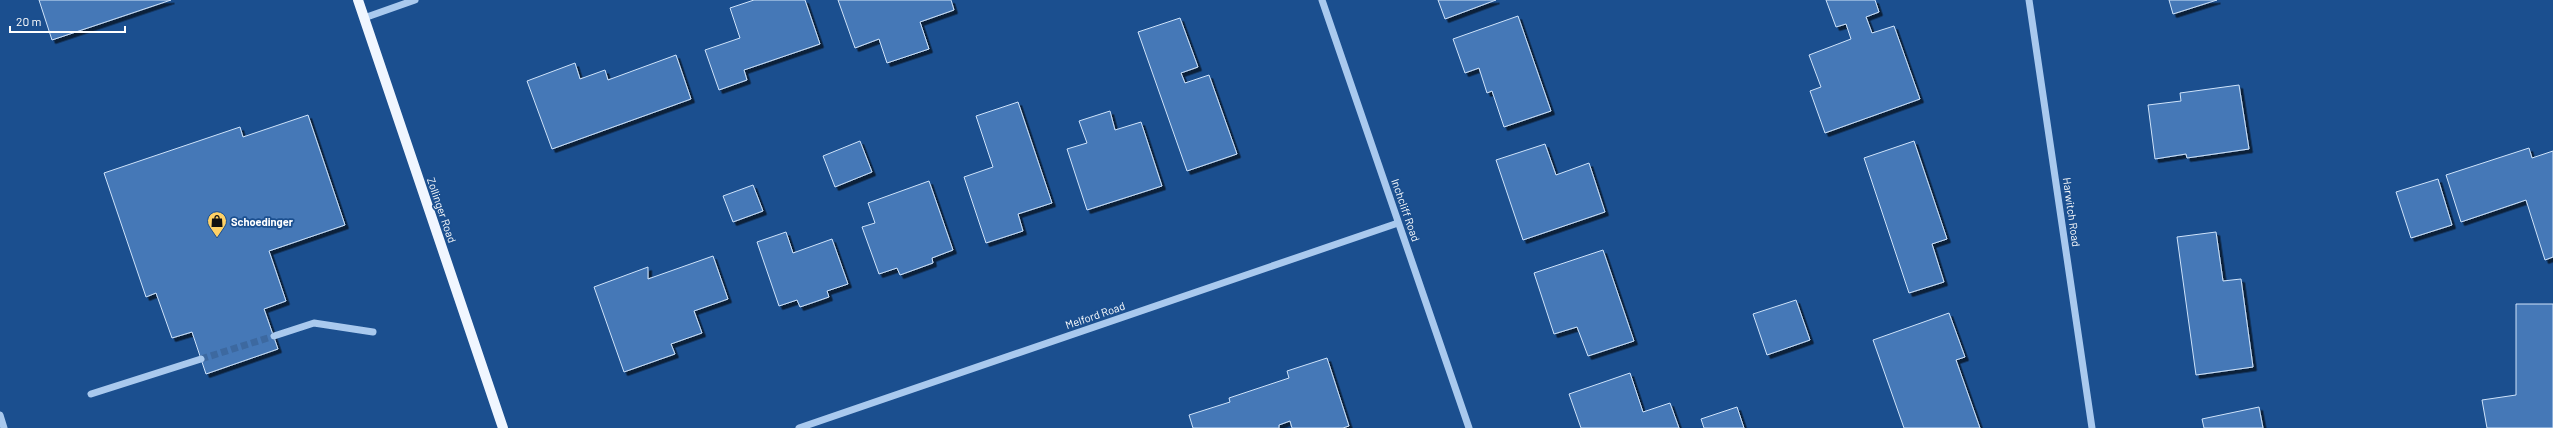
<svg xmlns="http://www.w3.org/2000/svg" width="2553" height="428" font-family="Barlow,sans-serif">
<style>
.building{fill:#4478b7;stroke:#cfe3fa;filter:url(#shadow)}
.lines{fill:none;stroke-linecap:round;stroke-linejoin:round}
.minor-tunnel{stroke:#3d69a0;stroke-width:7;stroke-dasharray:7 3.5;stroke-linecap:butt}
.minor{stroke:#a9c9ee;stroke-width:7}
.major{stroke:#f0f6ff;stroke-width:10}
.labels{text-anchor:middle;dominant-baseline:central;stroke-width:3.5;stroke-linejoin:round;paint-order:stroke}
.street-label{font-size:11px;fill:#fff;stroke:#1b4f8f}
.poi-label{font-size:11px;font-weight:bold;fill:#fff;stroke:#1b4f8f;text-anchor:start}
</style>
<defs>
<filter id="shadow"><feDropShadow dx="3.5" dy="3.5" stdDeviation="0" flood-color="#0009"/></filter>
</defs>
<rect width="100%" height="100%" fill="#1b4f8f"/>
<path class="building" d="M39,0h132l-119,40z
M754,0h51l15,44 -76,26 3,10 -28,10 -14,-40 35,-12 -10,-30z
M838,0h113l3,10 -34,12 9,27 -42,14 -8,-24 -24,9z
M1438,0h58l-51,19z
M1826,0h49l4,12 -13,5 6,16 22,-7 26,73 -95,34 -15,-42 11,-4 -12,-32 42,-16 -5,-15 -10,3z
M2169,0h48l-44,14z
M1518,16l33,95 -47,16 -12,-36 -5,2 -8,-25 -14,5 -12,-34z
M1180,18l18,49 -17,6 4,10 24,-8 28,79 -50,17 -49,-139z
M676,55l15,44 -139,50 -25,-68 48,-18 5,16 25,-9 3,10z
M2239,85l10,64 -62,9 -1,-4 -31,5 -7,-54 33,-4 -1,-8z
M1018,102l34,101 -34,11 5,17 -37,12 -22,-66 29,-10 -17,-51z
M1110,111l5,19 26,-8 21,64 -75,24 -20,-61 20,-6 -8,-22z
M308,115l37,110 -76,26 17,50 -22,8 14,40 -72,25 -14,-42 -20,6 -16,-45 -10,4 -42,-124 136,-46 3,10z
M860,141l12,31 -37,15 -12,-31z
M1914,141l33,98 -15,5 12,38 -35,11 -45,-135z
M1545,144l11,31 33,-12 16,49 -82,28 -27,-80z
M2529,148l3,10 21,-7v106l-8,3 -19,-60 -65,22 -15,-47z
M2438,179l14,46 -41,13 -15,-46z
M929,181l24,69 -21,8 1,5 -33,12 -3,-7 -18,6 -17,-47 13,-4 -7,-20z
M753,185l10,26 -30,11 -10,-26z
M786,232l7,21 39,-14 16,45 -21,7 2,6 -29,10 -3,-7 -18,6 -22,-64z
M2216,232l7,49 18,-2 12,88 -57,8 -19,-138z
M1603,250l31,91 -46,15 -11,-29 -23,7 -20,-61z
M713,256l15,43 -34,12 8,22 -31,11 4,10 -51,18 -30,-85 54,-20v12z
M1796,300l14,40 -43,15 -14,-41z
M2516,304h37v124h-66l-5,-28 34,-5z
M1949,313l16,44 -9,3 24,68h-76l-31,-88z
M1327,358l22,68 -6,2h-51l-2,-7 -11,4v3h-86l-4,-13 41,-13 -1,-4 60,-20 -2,-7z
M1630,373l13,39 27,-9 9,25h-98l-12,-34z
M1737,407l7,21h-40l-3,-9z
M2259,407l4,21h-59l-2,-9z"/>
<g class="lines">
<path class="minor-tunnel" d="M201,359l73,-23"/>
<path class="minor" d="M1322,0l147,428
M2029,0l63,428
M364,18l51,-18
M274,336l40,-13 59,9
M91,394l110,-35
M0,415l4,13
M799,428l599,-205"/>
<path class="major" d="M358,0l145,428"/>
</g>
<defs>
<g id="shop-pin" transform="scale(1)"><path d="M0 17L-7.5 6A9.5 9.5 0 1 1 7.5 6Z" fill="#ffd166" stroke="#1b4f8f"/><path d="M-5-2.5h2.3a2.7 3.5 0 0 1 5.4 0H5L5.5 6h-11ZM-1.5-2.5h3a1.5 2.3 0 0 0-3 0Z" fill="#111"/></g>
</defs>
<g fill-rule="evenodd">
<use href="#shop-pin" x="217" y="221"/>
</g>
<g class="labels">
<g class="street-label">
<text transform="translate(442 210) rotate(71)">Zollinger Road</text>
<text transform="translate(1406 210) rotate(71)">Inchcliff Road</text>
<text transform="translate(2072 212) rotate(82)">Harwitch Road</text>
<text transform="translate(1095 315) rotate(-19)">Melford Road</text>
</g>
<g class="poi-label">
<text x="231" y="221">Schoedinger</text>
</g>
</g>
<path d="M10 26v6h115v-6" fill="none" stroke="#ffffff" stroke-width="2"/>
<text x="16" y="26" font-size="12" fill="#ffffff" stroke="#1b4f8f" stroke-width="3" paint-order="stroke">20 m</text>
</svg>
